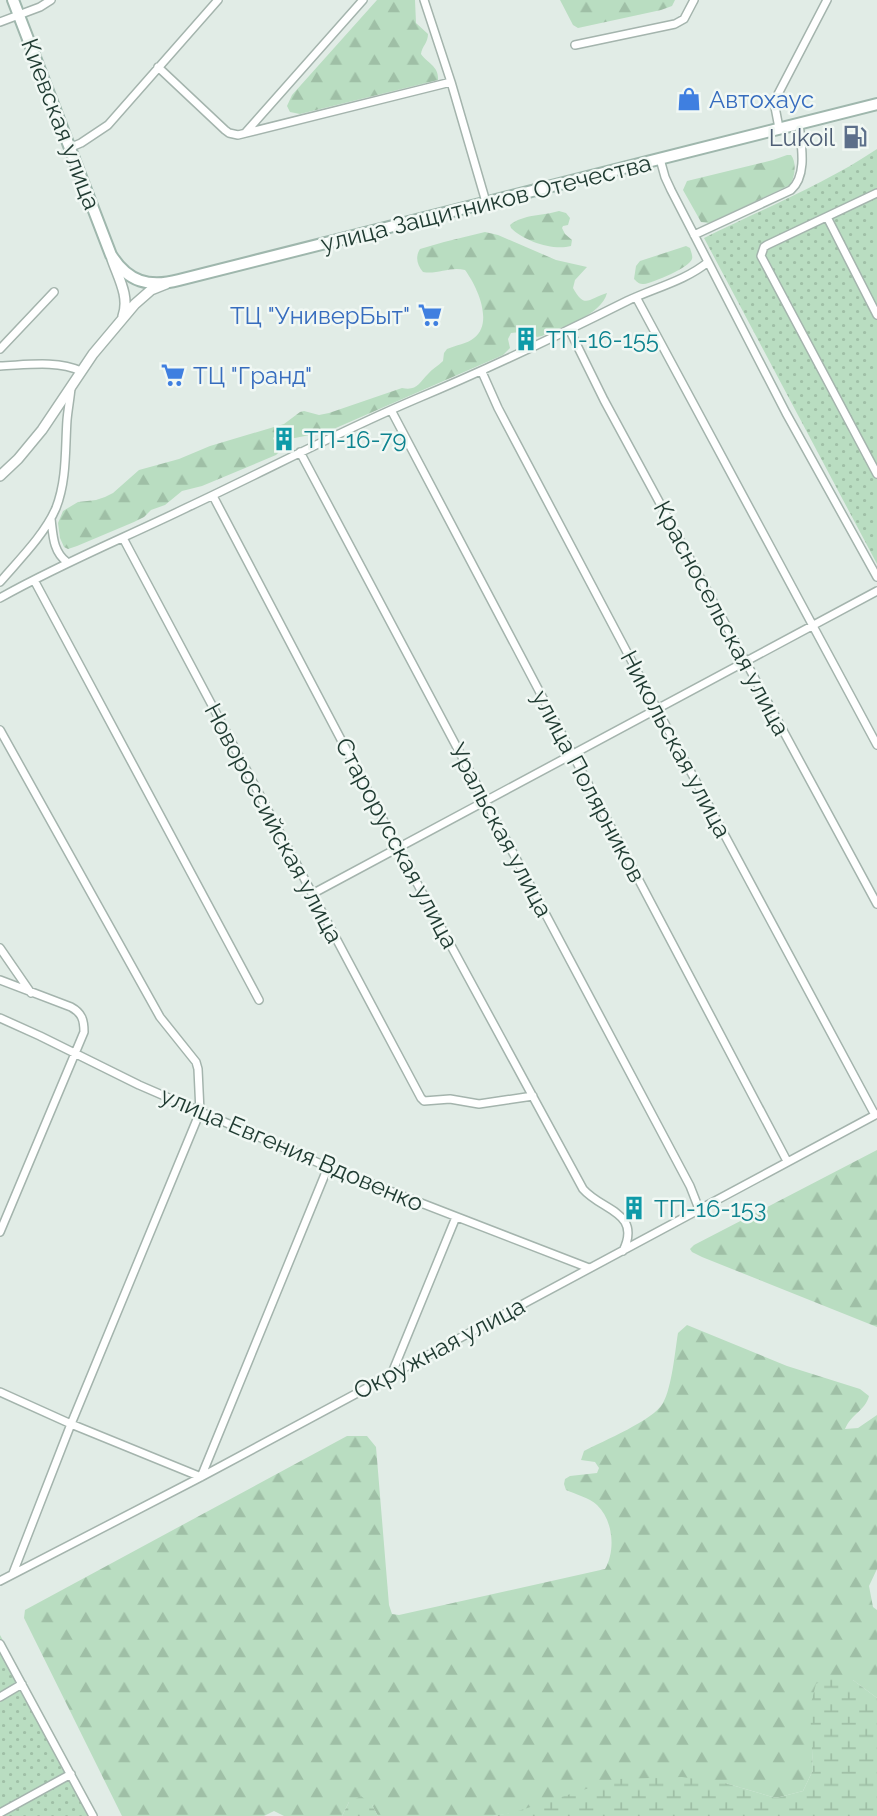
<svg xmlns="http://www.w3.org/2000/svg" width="877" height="1816" font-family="Raleway,sans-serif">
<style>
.forest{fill:url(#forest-firs)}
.wetland{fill:url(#wetland-marsh)}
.garden{fill:url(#garden-dots)}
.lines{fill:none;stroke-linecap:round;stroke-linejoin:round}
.minor-casing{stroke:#a4b4ad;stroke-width:10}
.tertiary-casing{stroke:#a4b4ad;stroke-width:12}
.secondary-casing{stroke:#9fb7ad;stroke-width:14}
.minor{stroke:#fff;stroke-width:7}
.tertiary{stroke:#fff;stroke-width:9}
.secondary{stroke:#fff;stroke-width:10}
.labels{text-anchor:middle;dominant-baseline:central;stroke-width:5;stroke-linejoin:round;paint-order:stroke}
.shop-label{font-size:24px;fill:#366cbe;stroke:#f1f8f4;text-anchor:start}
.street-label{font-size:24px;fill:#213c33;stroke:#f1f8f4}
.service-label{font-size:24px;fill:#4e5e75;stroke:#f1f8f4;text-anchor:end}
.culture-label{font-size:24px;fill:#0d838f;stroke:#f1f8f4;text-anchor:start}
</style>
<defs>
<pattern id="forest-firs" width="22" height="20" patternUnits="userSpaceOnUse" patternTransform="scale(1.75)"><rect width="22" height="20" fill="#b9ddc1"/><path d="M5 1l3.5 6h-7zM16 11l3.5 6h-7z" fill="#9fbfa6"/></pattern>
<pattern id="wetland-marsh" width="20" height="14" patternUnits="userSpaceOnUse" patternTransform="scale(1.75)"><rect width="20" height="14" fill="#b9ddc1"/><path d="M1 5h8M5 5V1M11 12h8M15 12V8" fill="none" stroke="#9fbfa6"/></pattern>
<pattern id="garden-dots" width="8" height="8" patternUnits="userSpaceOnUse" patternTransform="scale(1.75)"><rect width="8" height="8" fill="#b9ddc1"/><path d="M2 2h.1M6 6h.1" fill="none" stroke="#9fbfa6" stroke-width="1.8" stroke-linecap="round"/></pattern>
</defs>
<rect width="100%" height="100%" fill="#e1ece6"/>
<path class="forest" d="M377,0h38l1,23 12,11c0,9 -6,12 -7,20 7,10 18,12 17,26l-138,34 -10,-2 -3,-6 5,-11z
M560,0h115l-3,6 -11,4 -83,18 -5,-3z
M787,155h4c6,8 4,22 -1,30l-81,38 -8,-1 -18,-32 4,-9 86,-21z
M559,211l7,2 4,5 -2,7 -5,1 -1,2 3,6 7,6 -1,6c-18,5 -47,-5 -60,-18l-1,-3c13,-11 33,-9 49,-14z
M485,232l13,3 58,25 31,7 -12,13 -2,8c12,22 16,10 34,5 -5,22 -46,34 -65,43l-5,1 -8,-6 -18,2 -3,6 2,9 -7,7 -174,76 -34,7h-4l-6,-7h-4l-8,7 6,14 -3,3 -74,31 -20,5 -17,14 -14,5 -7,7 -10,5 -57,24 -9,3 -4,-2 -4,-9 -2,-15 5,-12 15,-9 18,-2 9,-3 8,-4 26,-23 40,-11 31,-13 74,-22 16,-12 4,-1 15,4 10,-2 73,-25c15,3 17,-5 26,-14 4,-5 10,-8 15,-13l1,-8 3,-4c9,-4 20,-5 27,-11 20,-15 3,-52 -9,-68 -15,-4 -28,5 -42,2 -6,-7 -8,-15 -3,-23l24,-7z
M686,246l4,2c1,4 3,8 2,11 -2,8 -39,24 -48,25 -5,0 -6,-1 -10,-5l2,-13 4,-5z
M877,1150v177l-175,-70 -10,-5 -2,-3 4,-4z
M687,1325l100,41 73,23 9,7c-4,15 -17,17 -24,33l13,-1 19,-13v154l-8,17 4,21 4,3v88l-24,-18 -41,64 1,26 -10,21 -27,7 -51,-15 -232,33h-115l-6,-11 -23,-3 -7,14h-58l-10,-5 -10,5h-142l-98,-198 1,-8 322,-174h20l9,11 13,158 3,9 7,1 206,-46c11,-19 8,-49 -8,-64 -7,-7 -22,-11 -31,-15l-2,-6 1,-5 5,-3 27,-3 2,-5 -4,-6 -14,-2 3,-9c19,-10 70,-31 79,-48 9,-16 12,-52 15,-70z"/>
<path class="wetland" d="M832,1675l21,5 24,18v118h-384l22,-4 102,-33 65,-2 43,6 51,15 27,-7 10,-21 -3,-63 6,-23z
M361,1796l11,9 6,11h-36l7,-14z"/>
<path class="garden" d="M877,149v415l-173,-326c57,-28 121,-54 173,-89z
M0,1635l98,181h-98z"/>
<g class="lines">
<g class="minor-casing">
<path id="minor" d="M424,0l27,82 35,120
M0,22l40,-15 11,-7
M575,45l100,-21 9,-5 10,-19
M158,67l67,63 4,3 9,2 213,-53
M779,128l-4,-21 2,-11 50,-96
M246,132l117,-132
M69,148l12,-5 27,-18 110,-125
M660,159l5,18 6,13 115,223 91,164
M877,193l-110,52 -3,2 -3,9 116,218
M827,217l50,98
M694,235l97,-45c17,-15 10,-46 8,-67
M636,297l241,448
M570,331l34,69 273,504
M0,349l54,-57
M0,366c26,-1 57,-6 81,5
M482,372l16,36 159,301 218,406
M391,410l396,751
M300,452l390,734 9,23
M213,496l185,352 185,341c19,22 59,23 40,62
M51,519c2,16 2,33 16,43
M123,538l298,560 3,3 26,-2 29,5 54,-8
M34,580l225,420
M0,582c19,-22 45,-48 56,-74 11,-28 9,-59 11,-88 1,-11 3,-21 4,-32
M0,598c60,-34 124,-60 186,-90 77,-36 152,-76 230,-109 72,-30 141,-63 211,-98 27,-13 58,-20 81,-39
M0,730l160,287 36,45 2,7 2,43 -129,312 -58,149
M312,894l565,-303
M0,948l31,45
M0,980l71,27c11,6 13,13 13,25l-84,200
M0,1018l40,18 99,49 189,82 261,101
M392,1373l64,-156
M0,1392l71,32 130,53 127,-310
M0,1581l201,-104 676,-363
M0,1644l93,172
M0,1697l22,-13
M0,1813l71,-39"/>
</g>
<g class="tertiary-casing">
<path id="tertiary" d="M112,259c6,18 18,38 11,57
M0,476l18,-17 24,-29 51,-76 42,-50 16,-14 15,-6"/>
</g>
<g class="secondary-casing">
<path id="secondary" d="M13,0l98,255c17,27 38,33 68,25l698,-176"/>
</g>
<use href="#minor" class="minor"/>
<use href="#tertiary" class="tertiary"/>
<use href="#secondary" class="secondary"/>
</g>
<defs>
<g id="shop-bare" transform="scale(1.89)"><path d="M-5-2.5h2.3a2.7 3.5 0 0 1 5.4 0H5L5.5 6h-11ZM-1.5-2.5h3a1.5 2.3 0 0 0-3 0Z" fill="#3f7fe0" stroke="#f1f8f4" stroke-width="2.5" paint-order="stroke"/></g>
<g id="fuel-bare" transform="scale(1.89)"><path d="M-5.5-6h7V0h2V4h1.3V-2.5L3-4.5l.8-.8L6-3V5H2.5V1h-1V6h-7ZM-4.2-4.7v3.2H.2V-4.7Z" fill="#5c6f8a" stroke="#f1f8f4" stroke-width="2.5" paint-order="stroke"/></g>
<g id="supermarket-bare" transform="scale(1.89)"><path d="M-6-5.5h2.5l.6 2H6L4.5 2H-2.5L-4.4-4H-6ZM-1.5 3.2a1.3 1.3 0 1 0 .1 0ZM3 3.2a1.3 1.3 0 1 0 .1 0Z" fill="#3f7fe0" stroke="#f1f8f4" stroke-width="2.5" paint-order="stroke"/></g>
<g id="building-bare" transform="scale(1.89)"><path d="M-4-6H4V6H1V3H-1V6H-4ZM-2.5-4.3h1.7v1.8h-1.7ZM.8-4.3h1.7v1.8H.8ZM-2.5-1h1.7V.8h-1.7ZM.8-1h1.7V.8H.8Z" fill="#0f9aa8" stroke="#f1f8f4" stroke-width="2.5" paint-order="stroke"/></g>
</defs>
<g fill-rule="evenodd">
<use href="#shop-bare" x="689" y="99"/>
<use href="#fuel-bare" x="855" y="137"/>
<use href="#supermarket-bare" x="430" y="315"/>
<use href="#building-bare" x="526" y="339"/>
<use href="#supermarket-bare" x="173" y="375"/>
<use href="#building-bare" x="284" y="439"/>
<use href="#building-bare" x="634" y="1208"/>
</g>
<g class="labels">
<g class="shop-label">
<text x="709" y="99">Автохаус</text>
<text x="410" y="315" text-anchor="end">ТЦ "УниверБыт"</text>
<text x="193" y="375">ТЦ "Гранд"</text>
</g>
<g class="street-label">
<text transform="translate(61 124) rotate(69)">Киевская улица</text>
<text transform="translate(486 203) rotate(-14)">улица Защитников Отечества</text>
<text transform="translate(722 618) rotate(62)">Красносельская улица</text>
<text transform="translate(676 744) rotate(62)">Никольская улица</text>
<text transform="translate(589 786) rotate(62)">улица Полярников</text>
<text transform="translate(274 823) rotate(62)">Новороссийская улица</text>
<text transform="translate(501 830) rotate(62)">Уральская улица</text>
<text transform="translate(397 843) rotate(62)">Старорусская улица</text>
<text transform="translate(292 1149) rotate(23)">улица Евгения Вдовенко</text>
<text transform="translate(439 1348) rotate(-28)">Окружная улица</text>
</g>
<g class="service-label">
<text x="835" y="137">Lukoil</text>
</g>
<g class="culture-label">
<text x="546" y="339">ТП-16-155</text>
<text x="304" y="439">ТП-16-79</text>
<text x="654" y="1208">ТП-16-153</text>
</g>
</g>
</svg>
